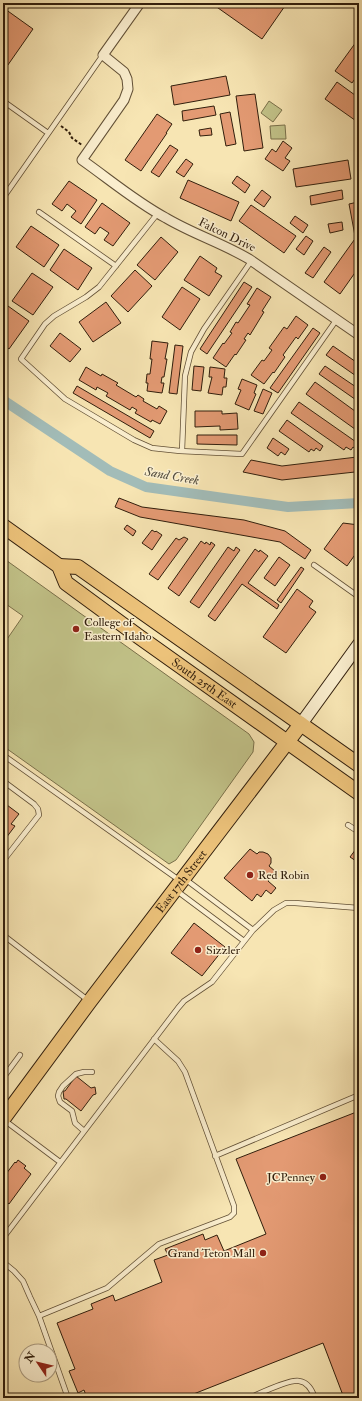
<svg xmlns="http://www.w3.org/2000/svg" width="362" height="1401" font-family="'IM FELL Double Pica',serif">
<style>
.green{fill:#c2c389;stroke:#7a704a}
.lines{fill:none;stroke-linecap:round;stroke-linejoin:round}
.canal{stroke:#a2bcb8;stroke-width:10}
.building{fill:#e39a73;stroke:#311e0c}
.service-casing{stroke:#625036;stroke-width:6}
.minor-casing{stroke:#625036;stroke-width:11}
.secondary-casing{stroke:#311e0c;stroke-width:14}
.primary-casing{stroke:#311e0c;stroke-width:16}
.path{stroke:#311e0c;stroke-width:2;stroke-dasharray:3 2;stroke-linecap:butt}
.service{stroke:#faeece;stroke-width:4.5}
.minor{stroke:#faeece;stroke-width:9}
.secondary{stroke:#faeece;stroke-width:12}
.primary{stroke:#ecc27a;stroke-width:14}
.poi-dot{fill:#8f2418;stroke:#faeece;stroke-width:1.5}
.labels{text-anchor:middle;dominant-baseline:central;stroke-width:3;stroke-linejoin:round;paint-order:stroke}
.street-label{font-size:12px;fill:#311e0c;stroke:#faeece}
.poi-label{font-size:12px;fill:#311e0c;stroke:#faeece;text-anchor:start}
.water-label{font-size:13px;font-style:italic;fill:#534d40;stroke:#faeece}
</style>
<rect width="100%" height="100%" fill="#f7e5b3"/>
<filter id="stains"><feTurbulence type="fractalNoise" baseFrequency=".005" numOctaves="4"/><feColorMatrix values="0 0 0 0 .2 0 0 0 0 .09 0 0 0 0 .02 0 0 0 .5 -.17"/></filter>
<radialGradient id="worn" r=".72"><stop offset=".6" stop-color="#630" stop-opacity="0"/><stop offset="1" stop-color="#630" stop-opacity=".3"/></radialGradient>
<path class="green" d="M269,101l13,9 -9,12 -12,-9z
M285,125l1,14h-15l-1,-13z
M3,558l246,176 5,8 -1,10 -77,108 -7,4 -166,-118v-101l20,-29 -20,-14z"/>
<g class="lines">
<path class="canal" d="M3,400l107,71 36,16 142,20 71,-4"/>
</g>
<path class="building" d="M3,3h6l-4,6 28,20 -30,43z
M211,3h40l6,5 4,-5h26l-25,36z
M359,38v35l-7,10 -17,-12z
M226,76l4,19 -56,10 -3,-19z
M337,82l22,16v25l-34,-24z
M255,94l8,54 -19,3 -8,-55z
M214,106l2,9 -33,6 -1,-10z
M230,112l6,32 -10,2 -6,-32z
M157,114l15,10 -6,9h1l-26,38 -16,-11z
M211,128l1,7 -12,1 -1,-6z
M283,141l9,7 -7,10 5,3 -7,10 -18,-12 7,-10 4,3z
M170,145l8,5 -19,27 -8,-5z
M186,159l7,5 -9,13 -8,-5z
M348,160l3,19 -55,8 -3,-18z
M237,176l13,9 -5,8 -13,-10z
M188,180l51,22 -8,19 -51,-23z
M69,181l28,19 -16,24 -10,-7 5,-6 -9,-7 -5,7 -10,-7z
M262,190l9,7 -7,10 -10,-7z
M342,190l1,9 -32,6 -1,-9z
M358,202l1,33 -4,1 -6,-32z
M102,203l28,20 -17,23 -9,-6 5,-7 -9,-6 -5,7 -10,-7z
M251,205l45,31 -12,17 -45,-32z
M295,216l13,9 -5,8 -13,-10z
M342,222l1,8 -13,3 -2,-9z
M31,226l28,19 -15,22 -28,-20z
M306,236l7,5 -9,14 -8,-6z
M357,236l2,2v29l-19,27 -16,-12z
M161,237l17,15 -23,28 -18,-15z
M324,247l7,5 -18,26 -8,-5z
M64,249l28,19 -14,22 -28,-20z
M200,256l17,12 -2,4 7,4 -13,20 -25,-16z
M135,270l17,16 -24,26 -17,-16z
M32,273l21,14 -20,28 -21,-14z
M244,282l8,5 -45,67 -7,-5z
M182,287l18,12 -20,31 -18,-13z
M257,288l14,9 -9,14 2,1 -14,23 -2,-2 -4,6 2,1 -10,15 -1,-1 -9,13 -13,-9 10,-15 1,1 8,-11 -2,-1 6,-10 2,1 12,-18 -3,-1z
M106,302l15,21 -28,19 -14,-20z
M8,306l21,15 -20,28 -6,-5v-31z
M296,316l12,9 -10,14 -2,-2 -13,18 2,2 -11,16 -1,-1 -9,12 -13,-9 11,-15 2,1 8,-11 -3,-2 15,-21 3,2z
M313,328l7,5 -42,60 -8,-5z
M60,333l21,16 -11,13 -20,-16z
M152,341l16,2 -3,16h2l-3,18h-2l-1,6h3l-2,10 -15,-2 1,-8h-2l1,-9h3l2,-15h-2z
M175,345l8,1 -6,48 -8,-1z
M333,346l26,18v14l-33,-23z
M194,366l10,1 -3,24 -9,-1z
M325,366l34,23v13l-40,-28z
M86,367l15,9 1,-2 16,9 -2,2 20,12 2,-2 6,4 -1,2 14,8 2,-3 8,5 -7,13 -8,-4 -1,2 -16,-9 2,-3 -5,-3 -2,3 -24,-14 2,-3 -11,-6 -1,3 -17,-10z
M210,367l15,2 -1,9h3l-1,9h-3l-1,8 -14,-2 4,-16h-3z
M242,379l15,6 -3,8 2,1 -7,16 -14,-6 6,-14 -3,-1z
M315,382l44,32v18l-53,-38z
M77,386l77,45 -4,7 -77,-45z
M263,389l9,4 -9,21 -9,-3z
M299,402l60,42 -3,5 -3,-2 -2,3 -5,-3 -2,3 -53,-37z
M195,411h27v3l15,-1 1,16 -18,1v-4l-25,1z
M287,420l36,26 -3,5 -4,-3 -2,3 -3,-2 -2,3 -30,-21z
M197,435h40v10l-40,-1z
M273,438l16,11 -4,6 -4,-3 -3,4 -11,-8z
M357,457l2,1v16l-4,-2 -73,8 -39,-8 8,-12 31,6z
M119,498l23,9 102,13 41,11 26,19 -6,9 -25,-17 -140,-25 -25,-10z
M343,523l16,2v24l-12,17 -23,-17z
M127,525l9,6 -3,5 -9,-7z
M152,530l3,2 1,-1 6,4 -10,15 -10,-7z
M184,537l4,2 -30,41 -9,-6 27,-36 3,2z
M201,541l4,3 1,-2 4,3 1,-3 4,3 -36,51 -11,-8z
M228,547l6,4 2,-4 4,3 -41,58 -9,-6z
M255,549l4,3 1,-2 8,6 -20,27 31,22 -2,4 -35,-25 -27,37 -7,-5z
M279,557l11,8 -15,21 -11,-8z
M301,567l3,2 -23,34 -4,-3z
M297,589l16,12 -4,6 7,5 -30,41 -23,-16z
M3,802l16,12 -8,10 4,2 -12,16z
M359,845v18l-9,-6z
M250,849l7,5 2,-2h4l5,2 3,4v5l-2,3 7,6 -8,9 8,7 -5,6 -5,-4 -5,7 -4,-3 -5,7 -28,-23z
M194,923l31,24 -23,29 -31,-23z
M76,1076l15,12 4,-1 1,7 -3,1 -12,16 -15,-12h-2l-1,-8h2z
M359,1111v287h-15l-21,-55 -132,52 2,3h-106l-3,-8 -6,3 -9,-22 6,-2 -18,-46 36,-14 -2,-5 22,-9 2,6 47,-19 -8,-22 14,-5 -3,-6 38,-15 2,6 12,-5 7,16 42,-17 -30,-75z
M18,1160l8,6 -2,2 7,6 -22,30 -6,-5v-21l12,-16 1,1z"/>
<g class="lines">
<g class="service-casing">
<path id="service" d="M3,101l45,32
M3,198l100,-143
M39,212l77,54
M158,213l-59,74 -13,10 -32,19 -9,8 -24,35 44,40 69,41 18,8 28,3 62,3 95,-135
M182,451l3,-75 6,-24 13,-23 48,-69
M314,565l45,32
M3,755l176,125
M3,781l31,23 4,5 1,6 -36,46
M348,825l11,7
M185,879l68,51
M177,891l67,50
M3,935l86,66
M3,1078l17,-23
M4,1120l56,42
M84,1131l-9,-8 -3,-12 -12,-9 -2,-6 1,-4 4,-6 13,-12 8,-2h8
M215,1156l144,-61
M3,1238l175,-230 6,-7 28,-19 41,-52 21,-20 12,-7h9l64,5
M3,1262l11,9 9,10 7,16 9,19 29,82
M39,1316l68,-28 52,-44 71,-27 4,-4v-7l-49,-134 -7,-11 -24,-22
M249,1398c10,-4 40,-19 50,-17 9,1 13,9 16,17"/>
</g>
<g class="minor-casing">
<path id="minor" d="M140,3l-37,52 21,17 3,7 1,10 -4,11 -42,60c27,19 54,42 84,58 27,16 56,25 83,41l110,76"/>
</g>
<g class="secondary-casing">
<path id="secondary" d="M301,724l58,-80"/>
</g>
<g class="primary-casing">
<g id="primary">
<path id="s1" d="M3,526l56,40 7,17 72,53 221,157"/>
<path d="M59,566l19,1 281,198"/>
<path id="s2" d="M3,1119l87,-118 211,-277"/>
</g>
</g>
<path class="path" d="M61,126l8,6 3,6 10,7"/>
<use href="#service" class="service"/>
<use href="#minor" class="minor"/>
<use href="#secondary" class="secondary"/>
<use href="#primary" class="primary"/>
</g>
<g class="poi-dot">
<circle cx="76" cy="629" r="4"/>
<circle cx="250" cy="875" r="4"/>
<circle cx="198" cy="950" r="4"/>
<circle cx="323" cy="1177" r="4"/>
<circle cx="263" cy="1253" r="4"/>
</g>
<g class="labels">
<g class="street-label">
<text transform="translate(227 235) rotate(26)">Falcon Drive</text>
<text stroke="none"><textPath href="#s1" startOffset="258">South 25th East</textPath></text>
<text stroke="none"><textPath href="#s2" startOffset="297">East 17th Street</textPath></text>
</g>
<g class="poi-label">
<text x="84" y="622">College of<tspan x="84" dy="14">Eastern Idaho</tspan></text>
<text x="258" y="875">Red Robin</text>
<text x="206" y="950">Sizzler</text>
<text x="315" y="1177" text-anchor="end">JCPenney</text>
<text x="255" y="1253" text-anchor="end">Grand Teton Mall</text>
</g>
<g class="water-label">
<text transform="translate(172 476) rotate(10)">Sand Creek</text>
</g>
</g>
<rect width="362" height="1401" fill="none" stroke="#f7e5b3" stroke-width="16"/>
<rect x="4" y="4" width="354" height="1393" fill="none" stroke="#311e0c" stroke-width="2"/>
<rect x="8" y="8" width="346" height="1385" fill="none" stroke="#311e0c"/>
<g transform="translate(38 1363) rotate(305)"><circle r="19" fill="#faeece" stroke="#aa9b80"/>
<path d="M0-3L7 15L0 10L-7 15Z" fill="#8f2418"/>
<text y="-6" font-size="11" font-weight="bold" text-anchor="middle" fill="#311e0c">N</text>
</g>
<rect width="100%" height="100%" filter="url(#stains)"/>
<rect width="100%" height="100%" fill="url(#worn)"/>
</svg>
